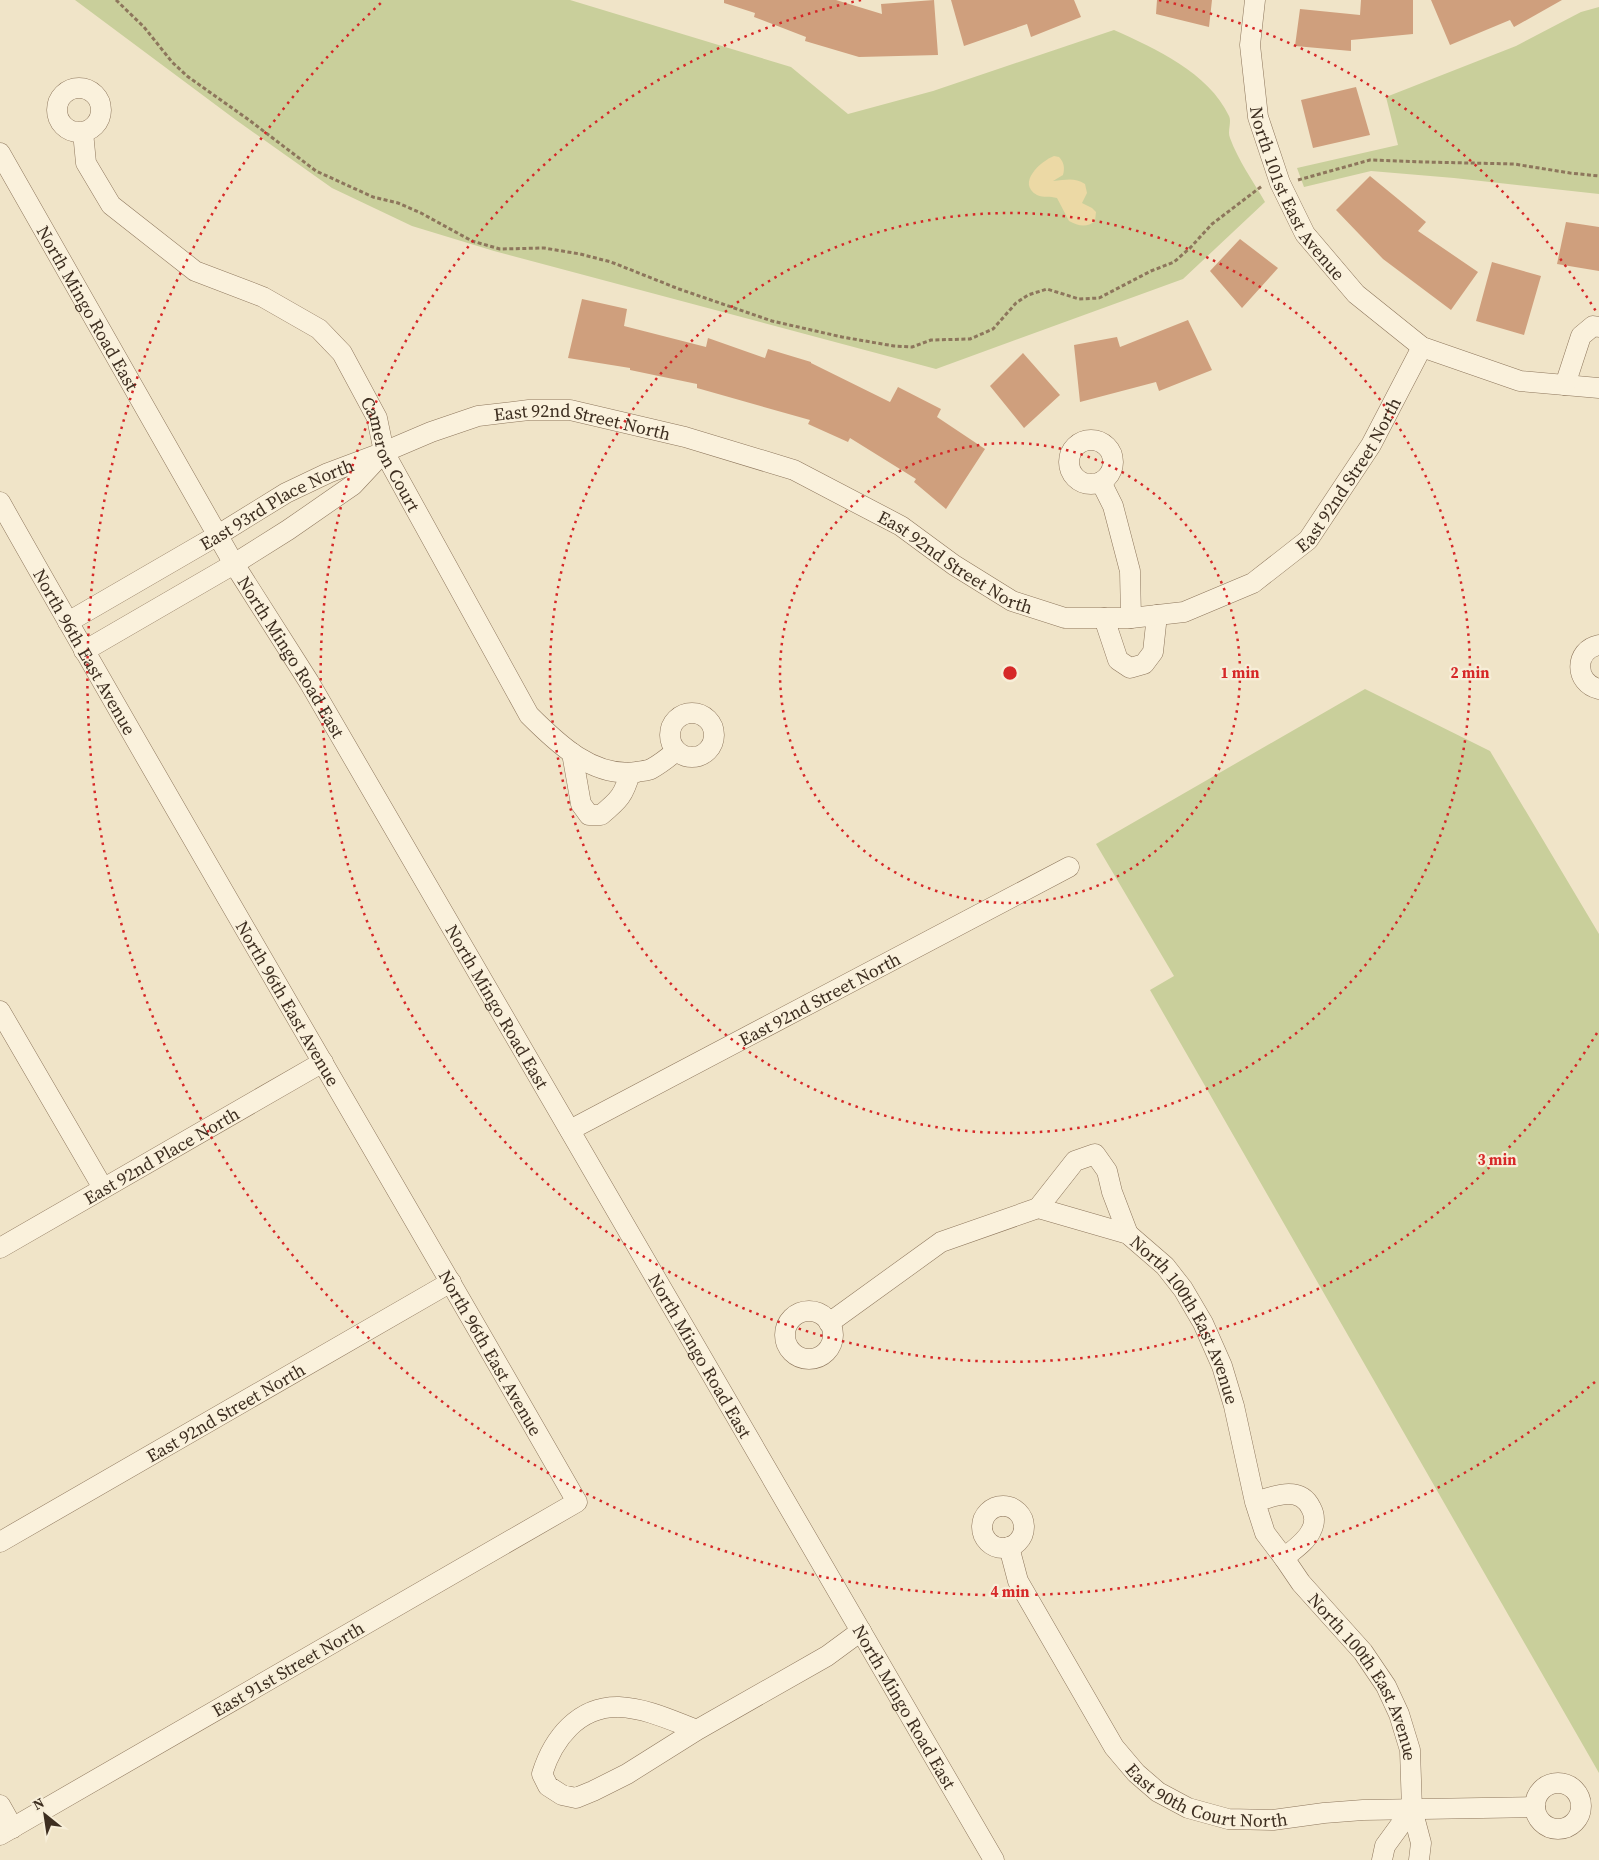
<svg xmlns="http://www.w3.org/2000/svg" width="1599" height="1860" font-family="'Source Serif 4',serif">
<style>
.green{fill:#c9cf9b}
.sand{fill:#ecd9a5}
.building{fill:#cf9f7d}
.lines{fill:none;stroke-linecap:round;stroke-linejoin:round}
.minor-casing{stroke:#8d765c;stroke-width:21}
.path{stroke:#8d765c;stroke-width:3;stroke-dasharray:4 2.5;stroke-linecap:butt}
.minor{stroke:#faf1dc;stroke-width:20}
.ring{fill:none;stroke:#d62828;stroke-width:2.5;stroke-dasharray:2.5 5}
.labels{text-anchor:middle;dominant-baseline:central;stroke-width:4.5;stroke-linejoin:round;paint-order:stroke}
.street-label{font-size:18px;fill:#3d2e20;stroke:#f7eed8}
.centre{fill:#d62828;stroke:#f7eed8;stroke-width:2.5}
.ring-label{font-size:15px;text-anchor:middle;font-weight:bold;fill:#d62828;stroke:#f7eed8;stroke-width:4.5;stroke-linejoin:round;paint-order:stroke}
</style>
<rect width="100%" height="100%" fill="#f0e4c8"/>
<path class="green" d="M75,0h495l221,67 57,47 85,-23 181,-61c42,19 94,42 115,86 3,6 -2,15 1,22 8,22 23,43 35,64l-82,77 -247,90 -442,-118 -82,-25 -80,-38 -96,-68z
M1599,7v187l-145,-16 -83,-7 -67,16 -7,-19 101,-23 -12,-48 130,-51 65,-34z
M1365,689l125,62 109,183v839l-449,-783 24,-14 -78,-132z"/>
<path class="sand" d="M1054,156l5,1c5,5 6,11 4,18l-10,6c13,-1 21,-4 32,3l2,9 -5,10 10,5 4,4 -1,9c-8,7 -17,5 -26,0l-12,-23c-7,-2 -13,0 -20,-3 -21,-12 4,-34 17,-39z"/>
<path class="building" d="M724,0h112l46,14 -1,-10 53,-4 4,55 -79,2 -54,-16 1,-4 -52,-20 1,-4 -31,-10z
M951,0h123l7,17 -50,20 -4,-13 -63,22z
M1157,0h55l-3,27 -53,-13z
M1361,0h52v34l-62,6v11l-56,-5 5,-37 60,6z
M1431,0h131l-48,27 -4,-7 -60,25z
M1356,87l14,48 -57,13 -12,-48z
M1370,176l56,46 -8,9 60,41 -27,38 -68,-51 -47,-49z
M1566,222l33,5v44l-42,-7z
M1240,239l38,29 -36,40 -32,-37z
M1492,262l49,14 -17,59 -48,-14z
M582,299l45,10 -3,17 82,21 2,-9 57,20 3,-9 43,13v1l79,39 8,-15 43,22 -4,8 48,32 -39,60 -32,-27 2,-3 -66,-41 -2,4 -40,-18 2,-4 -113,-32v-4l-67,-14v-2l-62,-10z
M1188,320l24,50 -53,21 -3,-9 -76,20 -6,-57 43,-8 3,10z
M1023,353l37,42 -36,33 -34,-42z"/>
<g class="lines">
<g class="minor-casing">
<g id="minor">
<path id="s1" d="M1255,0l-5,45 8,72 22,66 25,51 51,60 66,53 98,34 79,7"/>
<circle cx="79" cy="110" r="22"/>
<path id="s2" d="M83,132l3,31 25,42 84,66 68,26 56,32 23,24 35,65 7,34 145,263c29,29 64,63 108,57 4,-1 10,-1 14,-3 9,-5 18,-12 25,-18"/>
<path id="s3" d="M0,153l234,411 75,118 685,1178"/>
<path d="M1565,385l16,-49 12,-10 6,1"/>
<circle cx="1091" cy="462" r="22"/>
<path d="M1101,482l12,24 17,65 1,47"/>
<path id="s4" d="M0,502c189,335 386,666 577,1000l-577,333"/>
<path d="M1104,618l14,42 12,8 14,-4 9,-12 4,-37"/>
<path id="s5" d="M68,622l150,-87 68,-42 42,-20 56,-21 47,-20 47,-16 51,-6h41l115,27 109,33 107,56 53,39 58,36 53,17h66l53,-6 69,-29 55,-43 63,-95 51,-98"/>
<path d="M1599,645c-25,5 -25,38 0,44"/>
<path d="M84,651l150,-87 54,-34 65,-45 28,-30"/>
<circle cx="692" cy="735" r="22"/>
<path d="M572,753l9,51 8,11h12c18,-15 23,-20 29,-42"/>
<path d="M0,1011l103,177"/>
<path id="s6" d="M570,1130l499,-263"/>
<path d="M1038,1208l37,-47 20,-7 12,17 5,21 16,42"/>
<path id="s7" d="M0,1248l323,-186"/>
<circle cx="809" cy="1335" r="24"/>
<path id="s8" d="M829,1323l112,-81 97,-34 90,26 37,32 18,23 20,34 19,43 12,40 21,96 10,31 19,25c9,-8 22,-16 27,-27 4,-7 4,-16 0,-23 -11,-23 -37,-12 -56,-6"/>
<circle cx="1003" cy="1527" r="21"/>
<path id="s9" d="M0,1542l451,-260"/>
<path id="s10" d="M1009,1547l9,34 96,166 22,26 22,19 30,16 40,11 45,1 51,-7 39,-3 172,-3"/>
<path id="s11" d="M1284,1558l17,25 62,69 23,34 13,28 11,36 2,59 9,34 -2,17"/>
<path d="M697,1730c-24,-9 -51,-22 -78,-23 -41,-1 -66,32 -77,67l6,12 14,9 14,3 17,-7 34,-17 70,-44 130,-74 34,-25"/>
<circle cx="1558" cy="1806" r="23"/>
<path d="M0,1805l13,23"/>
<path d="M1382,1860l3,-14 27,-37"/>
</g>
</g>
<path class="path" d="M116,0l28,27 28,35 15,14 62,44 67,51 57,26 25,6 23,10 51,28 28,8 44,-1 36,6 31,8 68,27 93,32 70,16 52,9 18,1 19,-7 39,-1 23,-10 23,-26 12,-8 19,-6 32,10 20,-1 52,-27 23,-9 16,-14 22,-24 50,-38
M1298,180l72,-20 55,2 89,2 56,9 29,3"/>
<use href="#minor" class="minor"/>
</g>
<g class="ring">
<circle cx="1010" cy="673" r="230"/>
<circle cx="1010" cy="673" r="460"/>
<path d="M1597 1033A689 689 0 1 1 861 0M1159 0A689 689 0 0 1 1597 313"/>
<path d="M1595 1382A919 919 0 0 1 383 1"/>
</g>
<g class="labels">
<g class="street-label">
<text stroke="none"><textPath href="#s1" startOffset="204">North 101st East Avenue</textPath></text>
<text stroke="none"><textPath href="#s3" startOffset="178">North Mingo Road East</textPath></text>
<text stroke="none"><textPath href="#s5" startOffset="566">East 92nd Street North</textPath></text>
<text stroke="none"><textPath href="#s2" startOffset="470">Cameron Court</textPath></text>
<text stroke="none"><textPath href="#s5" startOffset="1436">East 92nd Street North</textPath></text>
<text stroke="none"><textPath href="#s5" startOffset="240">East 93rd Place North</textPath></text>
<text stroke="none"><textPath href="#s5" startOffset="971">East 92nd Street North</textPath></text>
<text stroke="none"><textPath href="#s4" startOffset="172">North 96th East Avenue</textPath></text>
<text stroke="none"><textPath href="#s3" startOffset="582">North Mingo Road East</textPath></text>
<text stroke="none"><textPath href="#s6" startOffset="282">East 92nd Street North</textPath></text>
<text stroke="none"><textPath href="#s4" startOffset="578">North 96th East Avenue</textPath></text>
<text stroke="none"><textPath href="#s3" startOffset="988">North Mingo Road East</textPath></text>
<text stroke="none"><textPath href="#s7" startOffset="186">East 92nd Place North</textPath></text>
<text stroke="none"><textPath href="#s8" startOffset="440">North 100th East Avenue</textPath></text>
<text stroke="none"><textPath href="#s4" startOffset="982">North 96th East Avenue</textPath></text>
<text stroke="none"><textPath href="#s3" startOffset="1392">North Mingo Road East</textPath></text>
<text stroke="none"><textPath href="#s9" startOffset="260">East 92nd Street North</textPath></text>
<text transform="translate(288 1669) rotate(-30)">East 91st Street North</text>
<text stroke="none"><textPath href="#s11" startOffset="145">North 100th East Avenue</textPath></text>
<text stroke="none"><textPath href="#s3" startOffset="1798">North Mingo Road East</textPath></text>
<text stroke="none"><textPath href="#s10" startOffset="338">East 90th Court North</textPath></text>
</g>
</g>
<circle cx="1010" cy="673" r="8" class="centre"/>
<g class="ring-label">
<text x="1240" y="678">1 min</text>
<text x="1470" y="678">2 min</text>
<text x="1497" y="1165">3 min</text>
<text x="1010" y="1597">4 min</text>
</g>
<g transform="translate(45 1815) rotate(330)" stroke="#f7eed8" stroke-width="4" paint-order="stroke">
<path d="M0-4L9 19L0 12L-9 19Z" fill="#3d2e20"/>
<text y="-8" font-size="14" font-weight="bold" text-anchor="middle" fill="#3d2e20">N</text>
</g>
</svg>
